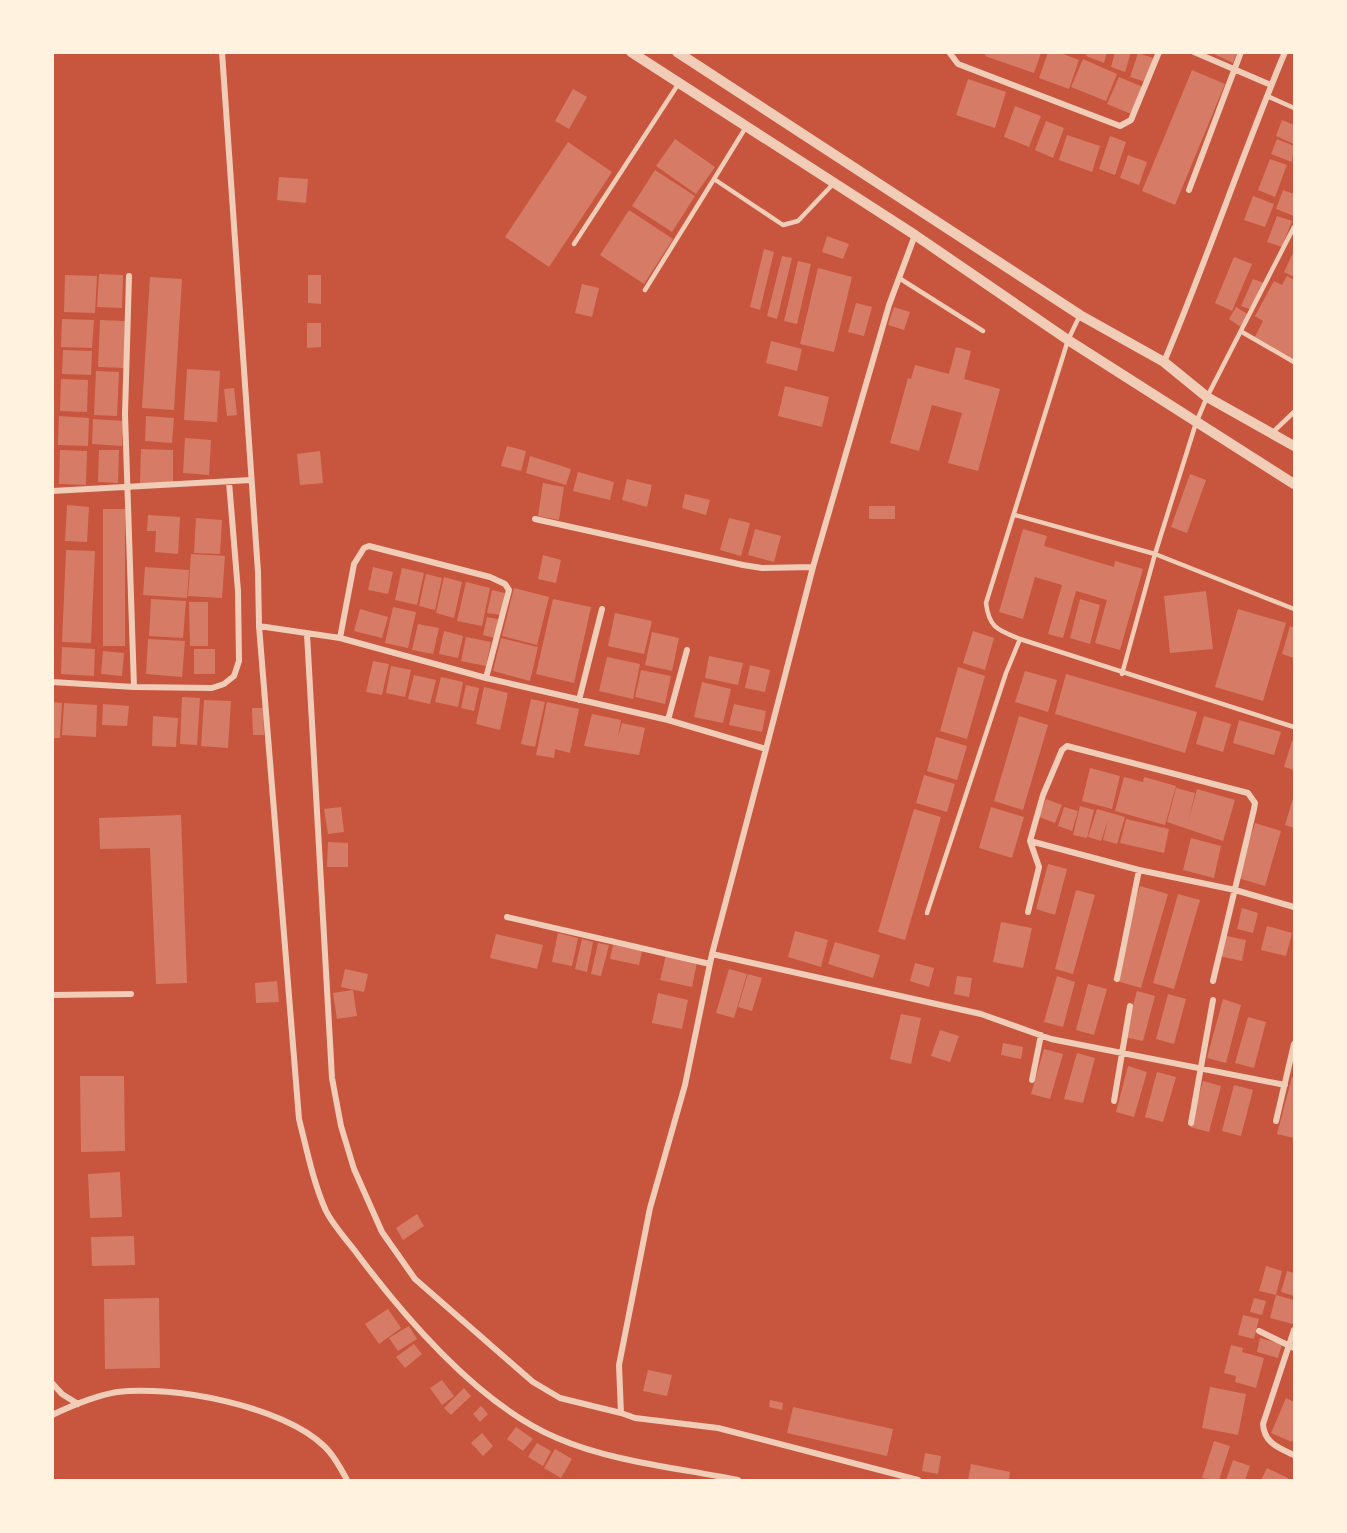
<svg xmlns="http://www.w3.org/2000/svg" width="1347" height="1533" font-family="Poppins,sans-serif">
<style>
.building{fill:#d67c66}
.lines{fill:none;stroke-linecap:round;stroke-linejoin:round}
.service{stroke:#f1ccb7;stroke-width:4.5}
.minor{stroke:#f1ccb7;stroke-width:6}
.tertiary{stroke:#f1ccb7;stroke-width:10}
</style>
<rect width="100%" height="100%" fill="#c8553d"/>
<path class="building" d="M987,52h51l3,1 -7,20 -49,-17z
M1048,52h10l21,8 -10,29 -30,-11z
M1087,52h20l-3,11 -18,-7z
M1115,52h16l-6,20 -14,-5z
M1210,52h27l-4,11z
M1138,53l15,5 -7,24 -16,-5z
M1083,59l34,15 -11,27 -35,-14z
M1192,70l33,14 -50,121 -33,-14z
M1119,77l24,10 -12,27 -24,-10z
M968,79l38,13 -11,36 -39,-13z
M573,89l14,8 -18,32 -14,-8z
M1015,106l26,10 -12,31 -25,-10z
M1282,120l12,5v19l-18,-8z
M1046,121l18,7 -11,30 -18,-8z
M1067,135l33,11 -8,26 -33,-12z
M1110,136l16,6 -11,33 -16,-6z
M675,139l40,28 -19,27 -40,-28z
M1277,139l17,7 -2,16 -21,-8z
M568,142l44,30 -63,95 -44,-30z
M1128,155l19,7 -8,23 -19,-7z
M1270,159l17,6 -12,32 -17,-7z
M655,170l40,26 -23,36 -40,-26z
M279,177l29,2 -2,24 -29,-3z
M1283,190l11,4v22l-18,-7z
M1253,196l21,8 -9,23 -21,-7z
M629,210l44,29 -29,45 -44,-29z
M1277,216l15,5 -10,26 -15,-5z
M827,236l22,8 -6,15 -21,-7z
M764,249l10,3 -14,58 -10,-3z
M1294,251v26l-10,-5z
M782,256l10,2 -15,61 -10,-3z
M1234,257l18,7 -20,47 -17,-8z
M798,261l13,3 -14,60 -13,-3z
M818,268l34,9 -18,75 -34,-8z
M99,274l24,1 -1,33 -25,-1z
M65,275l32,1 -2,37 -31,-1z
M308,275h13v29l-13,-1z
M1287,276l7,4v79l-39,-22 8,-16 -8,-5 19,-35 8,4z
M150,277l32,2 -8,131 -32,-2z
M1253,279l11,4 -12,27 -11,-4z
M582,284l17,4 -7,29 -17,-4z
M856,303l16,4 -8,29 -16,-4z
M894,307l16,5 -6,18 -16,-5z
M1236,307l13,8 -8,12 -12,-8z
M62,319l32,1 -2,28 -31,-1z
M100,320l25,1 -1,47 -26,-1z
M307,323h14v24l-14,1z
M771,341l31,8 -5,22 -31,-8z
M956,347l15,4 -7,28 36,10 -22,82 -30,-8 14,-50 -30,-8 -13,46 -29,-8 18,-65 3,1 4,-14 34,9z
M63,350l29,1 -1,24 -29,-1z
M187,369l33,2 -3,51 -33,-2z
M96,371l23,1 -2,44 -23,-1z
M61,379l27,1 -1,32 -27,-1z
M785,386l44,11 -7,30 -44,-11z
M234,388l3,27 -10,1 -3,-27z
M59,416l30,2 -1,28 -30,-1z
M146,416l28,2 -2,25 -27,-2z
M93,419l30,2 -1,25 -30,-2z
M185,438l26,2 -2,35 -26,-2z
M507,446l19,5 -5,20 -20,-5z
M141,449l32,1v34l-33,-1z
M60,450l27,1 -1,34 -27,-1z
M99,450h20l-1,33 -20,-1z
M320,451l3,32 -23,2 -3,-31z
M530,456l41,13 -5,16 -40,-12z
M578,472l36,10 -4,18 -37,-9z
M1190,474l16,6 -19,53 -16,-6z
M627,479l25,6 -5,22 -25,-7z
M543,483l21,4 -5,33 -21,-4z
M685,494l25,6 -4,15 -24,-7z
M67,505l22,2 -2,35 -22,-1z
M869,506h26v13h-26z
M103,509h22v137h-22z
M148,515l32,2 -2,37 -23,-2 1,-21h-9z
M196,518l26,2 -2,34 -26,-1z
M729,518l21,5 -9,33 -21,-6z
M755,529l26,7 -7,26 -26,-7z
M1023,529l24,7 -3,10 70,21 1,-6 28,8 -23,81 -25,-7 12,-43 -31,-9 -13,47 -15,-4 14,-49 -27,-8 -12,42 -24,-7z
M66,550l29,1 -4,92 -29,-1z
M191,554l34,2 -3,42 -34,-2z
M543,555l18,5 -5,23 -18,-4z
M145,567l44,3 -2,28 -44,-3z
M373,567l20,5 -5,22 -20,-4z
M402,568l22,5 -7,32 -22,-5z
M426,574l16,4 -7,32 -16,-4z
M444,577l18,5 -8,36 -18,-5z
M466,582l24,6 -8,38 -25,-5z
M514,588l35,9 -12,48 -35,-9z
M492,590l13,3 -5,22 -13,-2z
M1206,591l7,58 -43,4 -6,-57z
M151,599l35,2 -3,37 -34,-2z
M553,599l38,8 -17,76 -38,-9z
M1080,599l20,6 -10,39 -20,-6z
M189,602h19v44h-18z
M393,607l23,5 -8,36 -23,-5z
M360,609l28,8 -6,21 -28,-7z
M1238,609l48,14 -23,78 -48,-14z
M615,613l37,8 -8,33 -36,-8z
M487,617l11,2 -3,19 -12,-3z
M418,624l21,4 -6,26 -21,-4z
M1290,626l4,2v30l-12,-4z
M444,631l19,5 -5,22 -19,-4z
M973,631l21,7 -9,32 -22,-7z
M652,632l27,6 -7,33 -27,-6z
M466,637l25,5 -5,24 -25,-5z
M501,638l37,9 -8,34 -37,-10z
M148,639l37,2 -3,36 -36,-3z
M62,647l33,2 -1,27 -33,-2z
M194,649h21v25h-21z
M103,651l21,2 -2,23 -21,-2z
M709,656l34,7 -5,22 -33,-7z
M607,657l33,7 -7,35 -34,-8z
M373,661l16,3 -7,31 -16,-3z
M750,665l20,5 -5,22 -20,-4z
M391,666l20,4 -6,27 -19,-4z
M958,667l27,9 -18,63 -27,-8z
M641,670l30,6 -6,28 -30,-7z
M1025,671l32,9 -9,32 -33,-10z
M1066,674l131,38 -12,41 -130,-39z
M414,675l22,5 -6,24 -22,-5z
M441,677l22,5 -5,25 -23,-5z
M702,682l29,7 -8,34 -29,-6z
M466,685l13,3 -5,23 -13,-3z
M484,687l24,6 -8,37 -24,-6z
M182,697l18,1 -3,47 -17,-1z
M531,699l14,3 -10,45 -14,-3z
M204,700l27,1 -3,47 -27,-2z
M52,702l10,1 -2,35h-8z
M547,702l32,7 -9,44 -15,-4 -1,9 -18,-3z
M64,703l33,2 -1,32 -34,-2z
M103,704l26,2 -2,20 -25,-1z
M734,704l32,7 -4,21 -33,-7z
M252,708h11l1,27h-11z
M592,714l29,6 -3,17 4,-14 23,5 -6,27 -55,-9z
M153,716l25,2 -2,29 -24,-1z
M1019,716l29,9 -25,85 -29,-9z
M1204,716l27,8 -8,28 -27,-8z
M1239,720l42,12 -7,23 -41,-12z
M936,737l31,9 -10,34 -30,-9z
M1292,741l2,1v28l-10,-3z
M1090,768l30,8 -8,33 -30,-8z
M924,775l31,9 -8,28 -31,-9z
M1124,777l19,5 1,-5 32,9 -11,39 -50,-14z
M1176,788l19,5 -7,29 9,-33 38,11 -12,41 -56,-19z
M1294,795v33l-9,-3z
M1046,799l16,6 -7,18 -16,-6z
M1080,806l14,4 -7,28 -14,-3z
M341,807l3,25 -16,2 -4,-25z
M991,807l33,10 -12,41 -33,-10z
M1064,807l14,4 -6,20 -14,-5z
M914,809l27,8 -36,123 -27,-8z
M1097,809l28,8 -8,27 -14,-4 5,-20 -7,21 -13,-4z
M181,815l6,168 -31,1 -6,-136 -50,1 -1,-31z
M1126,819l43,10 -5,24 -44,-10z
M1255,823l26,8 -16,55 -27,-8z
M1191,838l30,8 -7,32 -31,-8z
M328,842l20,1v24h-21z
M1048,864l19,5 -12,46 -19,-6z
M1140,886l28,8 -27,94 -28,-8z
M1076,890l19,5 -22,79 -18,-5z
M1178,894l22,6 -26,89 -21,-6z
M1242,908l16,5 -5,20 -16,-4z
M1001,922l31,6 -9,40 -30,-6z
M1267,926l25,7 -6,23 -25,-6z
M795,931l33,9 -7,27 -33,-10z
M558,933l20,5 -6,28 -20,-4z
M496,934l47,11 -6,24 -47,-11z
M1222,935l24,5 -4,21 -24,-5z
M582,939l11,3 -6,30 -12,-3z
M835,942l45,13 -7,23 -45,-14z
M598,943l11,2 -8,31 -10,-2z
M613,945l29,6 -3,14 -29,-6z
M666,955l31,7 -5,25 -32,-7z
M915,963l19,5 -5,19 -19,-6z
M345,969l23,5 -4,18 -23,-5z
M729,969l18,5 -13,44 -18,-5z
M748,974l14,4 -10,33 -14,-4z
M957,976l15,2 -3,19 -15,-3z
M1057,976l18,6 -12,45 -19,-5z
M277,981l2,21 -23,1 -1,-20z
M1088,984l19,5 -13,46 -18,-5z
M353,990l4,26 -20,3 -4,-26z
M1137,991l18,5 -12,45 -19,-4z
M658,993l30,7 -6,29 -30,-6z
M1168,994l18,5 -12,45 -18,-5z
M1223,999l18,6 -15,58 -19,-5z
M901,1014l20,4 -10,46 -21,-5z
M1248,1017l18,5 -12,46 -19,-5z
M940,1030l19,6 -9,26 -19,-6z
M1003,1043l20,4 -2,12 -20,-4z
M1044,1049l19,5 -13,45 -19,-5z
M1077,1053l18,5 -12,45 -19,-4z
M1128,1066l19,6 -13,45 -18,-5z
M1157,1072l19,5 -13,45 -18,-5z
M80,1076h44l1,75 -44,1z
M1292,1077l2,1v60l-17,-4z
M1203,1081l18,5 -12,46 -19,-5z
M1234,1085l19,5 -12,46 -19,-5z
M120,1172l2,45 -32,1 -2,-44z
M417,1214l7,12 -21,14 -7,-12z
M134,1236l1,29 -43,1 -1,-29z
M1266,1266l16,5 -6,24 -17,-4z
M1287,1271l7,2v23l-13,-4z
M1276,1295l18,5 -1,24 -23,-6z
M159,1298l1,70 -55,1 -1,-70z
M1254,1298l12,3 -4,14 -12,-3z
M388,1309l13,19 -22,16 -14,-20z
M1243,1315l16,4 -5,20 -16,-4z
M409,1326l8,13 -19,12 -9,-13z
M1260,1338l22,6 -4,14 -21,-6z
M414,1344l8,10 -17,14 -9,-11z
M1231,1345l12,3 -1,4 22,6 -8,30 -21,-6 1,-6 -12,-3z
M648,1370l24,5 -5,21 -24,-5z
M442,1380l12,16 -12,9 -12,-17z
M1210,1387l36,7 -8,41 -36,-7z
M464,1388l7,8 -20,19 -7,-7z
M1286,1398l8,4v34l-2,6 -21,-9z
M770,1400l13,3 -1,7 -13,-3z
M481,1406l7,8 -8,8 -7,-8z
M793,1407l100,22 -6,27 -100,-23z
M516,1427l17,12 -10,12 -16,-12z
M482,1433l11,13 -10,10 -12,-13z
M1214,1441l16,5 -11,34 -17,-2z
M537,1443l14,8 -8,15 -15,-9z
M555,1449l17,10 -11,19 -17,-10z
M925,1453l16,3 -3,18 -16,-3z
M1233,1460l17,6 -5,14h-19z
M971,1464l39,8 -1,8h-41z
M1267,1468l21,10 -1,2h-26z"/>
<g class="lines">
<path class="service" d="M1267,96l27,12
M714,179l32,-52
M1294,227l-87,170 -11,26 -41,131 139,55
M574,244l105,-161
M899,278l84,53
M645,290l69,-111 69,46 15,-4 36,-38
M1242,332l52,30
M1273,432l21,-20
M1015,515l140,39 -33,120
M1020,639c-22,-9 -31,-11 -34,-36l82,-263 12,-25
M927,913l79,-240 14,-34 274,88"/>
<path class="minor" d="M222,52l36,520 1,54 40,493c8,31 14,63 27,92 7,14 20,28 29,40 50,67 124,154 202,187 55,24 122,30 181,42
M949,52l9,12 162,62 11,-6 28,-68
M1194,52l77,33
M1189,190l52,-138
M129,276l-4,138 9,273
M1164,362c43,-102 78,-207 121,-310
M52,491l199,-11
M535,519l208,46 19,3 51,-1
M259,626l81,12 146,40 182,42 98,29 -54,205 -27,131 -35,123 -31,157 2,48 14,5 83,10 200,52
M307,634l25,444 9,48 13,43 28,63 33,47 118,103 27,16 61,15
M340,638l14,-74 10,-16 5,-2 121,31 15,7 4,6 -23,88
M52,682l82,5 78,1 12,-4 10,-8 5,-15 -1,-70 -9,-109
M579,700l23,-91
M668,720l19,-70
M766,749l47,-182 76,-262 26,-70
M1030,841l13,-46 19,-45 5,-4 181,47 7,10 -1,6 -41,172
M1028,912l11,-45 -9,-26 109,29 96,20 59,17
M507,917l203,47
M712,954l269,60 70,25 234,46
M1117,979l22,-109
M52,995l79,-1
M1032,1080l9,-45
M1114,1101l16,-95
M1276,1121l18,-77
M1191,1123l22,-123
M1294,1330l-31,94c1,19 16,24 31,31
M1259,1331l35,17
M52,1383l10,11 16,10
M52,1415c21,-10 42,-19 65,-23 56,-7 166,14 207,54 10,9 17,23 23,34"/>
<path class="tertiary" d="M631,52l284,183 153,105 226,144
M677,52l403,263 84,47 43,35 87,49"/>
</g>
<rect width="1347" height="1533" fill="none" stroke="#fff3e0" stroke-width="108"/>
</svg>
